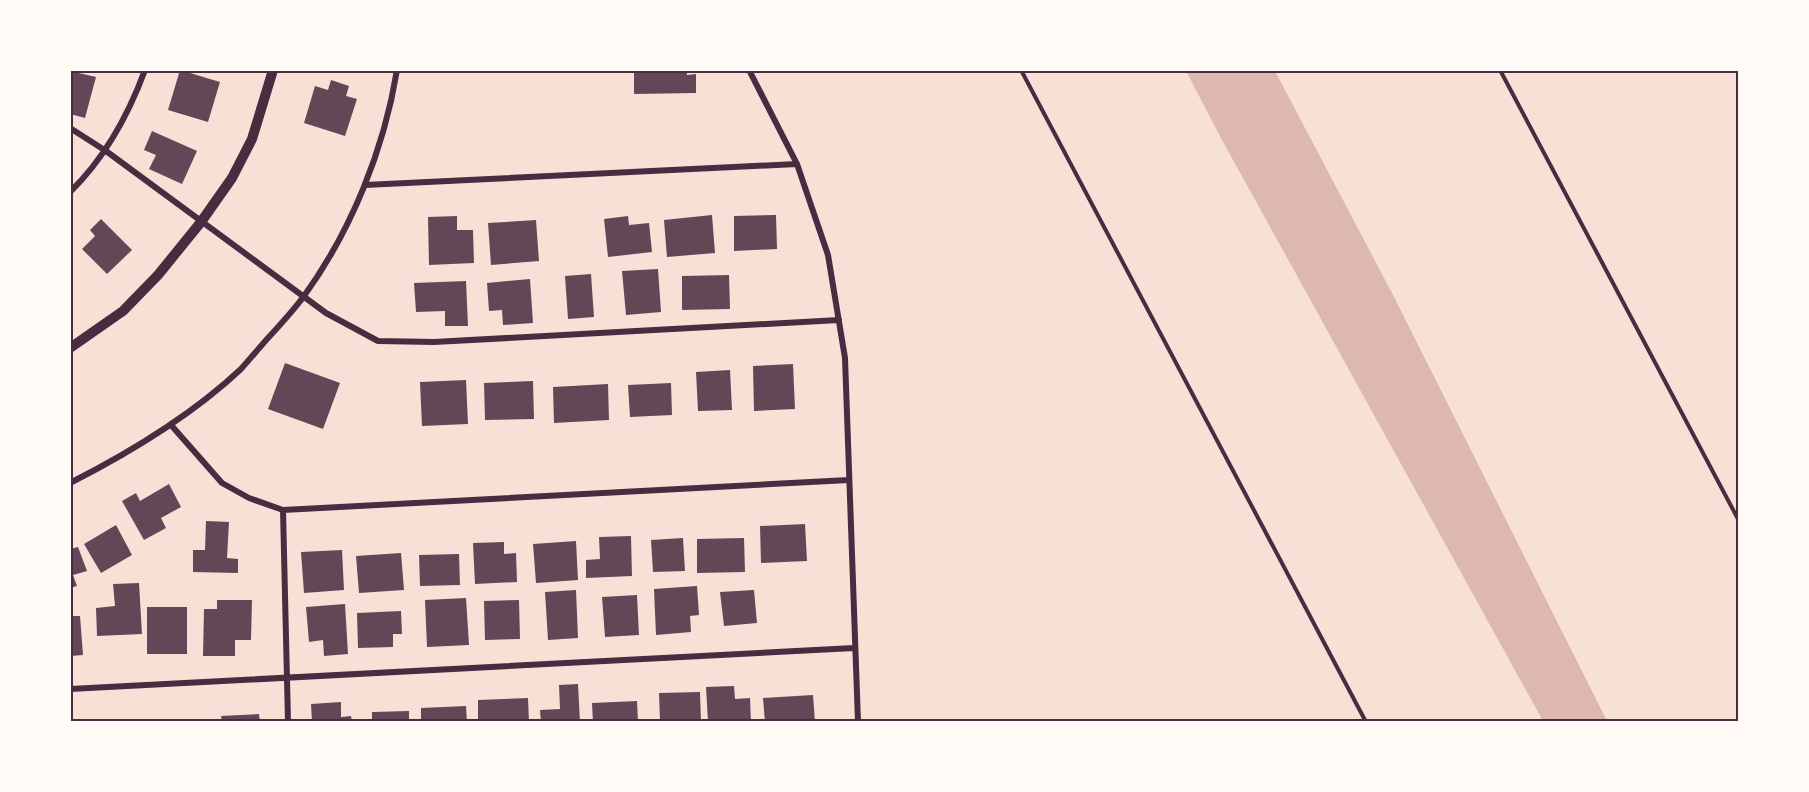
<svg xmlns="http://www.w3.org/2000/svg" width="1809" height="792" font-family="'Roboto Condensed',sans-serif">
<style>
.water{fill:#dcb8b0}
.building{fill:#644757}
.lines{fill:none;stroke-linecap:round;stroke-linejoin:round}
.path{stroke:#4a2c40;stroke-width:4}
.minor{stroke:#4a2c40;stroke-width:6}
.tertiary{stroke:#4a2c40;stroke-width:10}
.neatline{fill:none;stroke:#4a2c40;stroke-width:2}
</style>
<rect width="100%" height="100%" fill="#f7e1d7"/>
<path class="water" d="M1186,71h89l118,224 214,426h-64l-321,-581z"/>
<path class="building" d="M180,70l40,12 -12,40 -40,-12z
M634,70h53v5l9,-1v19l-62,1z
M70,71l26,6 -11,41 -15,-4z
M331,80l18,6 -3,10 11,3 -12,37 -41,-13 11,-37 13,4z
M152,131l45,20 -15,33 -33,-15 7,-14 -12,-5z
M712,215l3,38 -48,4 -3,-37z
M776,215l1,34 -43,2v-35z
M457,216v14h16l1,33 -45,2 -1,-48z
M628,216l1,9 20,-2 3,29 -44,5 -4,-38z
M101,219l31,31 -25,24 -25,-25 13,-13 -5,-6z
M536,220l3,41 -48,4 -3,-42z
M658,269l3,43 -35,3 -4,-44z
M591,274l3,43 -26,2 -3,-43z
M729,275l1,34 -48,1v-34z
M530,279l3,44 -30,2 -1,-15 -13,1 -2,-28z
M466,281l2,45h-23v-15l-29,1 -2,-29z
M285,363l55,20 -17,46 -55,-20z
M793,364l2,45 -41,2 -1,-45z
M730,370l2,40 -34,1 -2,-39z
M466,380l2,44 -46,2 -2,-44z
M533,381l1,38 -49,1 -1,-37z
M671,383l1,32 -42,2 -2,-32z
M608,384l1,36 -55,3 -1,-36z
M169,484l12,23 -20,11 5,10 -22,12 -22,-39 14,-8 4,8z
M206,521l23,1 -2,36 11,1v14l-45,-1v-22h12z
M805,524l2,37 -46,2 -1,-37z
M116,525l16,30 -31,18 -17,-29z
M631,536l1,40 -46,2v-18l14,-1 -1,-22z
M683,538l2,33 -32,1 -2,-32z
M744,538l1,34 -48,1v-34z
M576,541l2,39 -42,3 -3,-39z
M504,542v12l12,-1 1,29 -42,2 -2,-41z
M78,547l9,24 -14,4 4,11 -7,2v-39z
M342,550l2,40 -40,3 -3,-41z
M401,553l3,37 -45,3 -3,-37z
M459,554l1,31 -40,1 -1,-31z
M139,583l3,51 -45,2 -1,-28 19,-2 -2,-22z
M697,586l2,29 -9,1 1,16 -35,3 -2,-46z
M576,590l2,48 -30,2 -3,-48z
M754,590l3,33 -33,3 -4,-34z
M637,595l2,40 -34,2 -3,-40z
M466,598l3,47 -42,2 -2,-47z
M217,600h35l-1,40h-16v16h-32l1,-47h13z
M519,600l1,39 -35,1 -1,-39z
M345,604l3,50 -24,2 -1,-16 -14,2 -3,-35z
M147,607h40v47h-40z
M401,611l1,23h-9v13l-35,1 -1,-35z
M70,616h10l3,39 -13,1z
M578,684l2,38h-39l-1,-12 20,-1 -1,-24z
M734,686l1,13 15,-1 1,24h-43l-2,-35z
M700,692l1,30h-41l-1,-29z
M813,695l2,27h-50l-2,-24z
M528,698l1,24h-51v-22z
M637,701l1,21h-45l-1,-19z
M341,702v15l10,-1 1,6h-40l-1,-18z
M466,706l1,16h-46v-14z
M409,711v11h-37v-10z
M259,714l1,8h-38l-1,-6z
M118,719v3h-23l-1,-2z"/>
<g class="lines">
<path class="path" d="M1021,70l345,652
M1500,70l238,449"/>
<path class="minor" d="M749,70l48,94 31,91 17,103 13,364
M70,128l36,23 220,162 52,28 56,1 405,-22
M365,185l432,-21
M70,192c35,-34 58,-76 75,-122
M171,425l51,58 27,15 34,12 566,-30
M70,483c61,-31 121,-67 171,-114 9,-10 18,-21 27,-31 12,-13 25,-27 36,-42 47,-65 80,-146 93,-226
M283,510l5,212
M70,689l784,-41"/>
<path class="tertiary" d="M70,348l53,-37 35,-36 43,-53 31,-44 20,-39 21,-69"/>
</g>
<rect width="1809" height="792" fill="none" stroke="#fffaf5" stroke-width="144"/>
<rect x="72" y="72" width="1665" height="648" class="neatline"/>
</svg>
